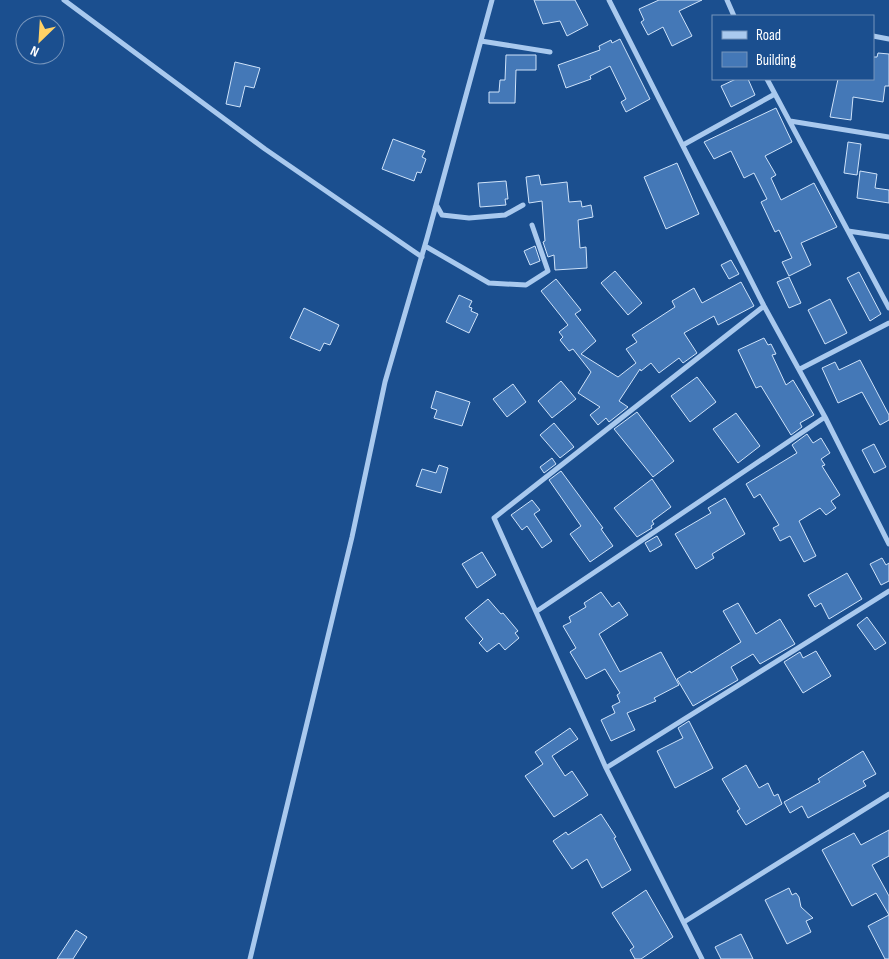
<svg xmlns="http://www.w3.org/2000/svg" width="889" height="959" font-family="'Sofia Sans Condensed',sans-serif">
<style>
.building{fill:#4478b7;stroke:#cfe3fa}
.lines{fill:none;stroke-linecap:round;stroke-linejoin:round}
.minor{stroke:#a9c9ee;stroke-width:5}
</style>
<rect width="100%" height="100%" fill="#1b4f8f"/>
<path class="building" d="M534,0h41l13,25 -21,11 -7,-15 -17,3z
M659,0h43l-23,11 13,25 -20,10 -9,-19 -15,8 -7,-13 3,-2 -5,-11z
M620,39l30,60 -24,13 -5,-10 5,-3 -16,-33 -20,10 1,3 -25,9 -8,-23 42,-15 -1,-4 12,-6 1,3z
M878,53l11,1v32h-4l-2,16 -30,-5 -2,23 -21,-3 8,-38h35v-22h4z
M506,55h30v15h-20l-1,33h-26v-11h10l1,-12h5z
M235,62l25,6 -6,20 -9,-2 -5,21 -14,-3z
M736,79h12l7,16 -24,12 -10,-21z
M776,108l16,34 -27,14 11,19 -5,3 10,22 33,-17 23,44 -36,16 10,22 -22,11 -7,-14 10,-4 -13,-28 -4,2 -14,-30 6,-3 -13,-26 -10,5 -13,-27 -17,8 -10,-17z
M393,139l32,12 -3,6 4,2 -5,14 -4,-1 -3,9 -32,-12z
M848,142l13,2 -4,31 -13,-2z
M677,163l22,51 -33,15 -22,-52z
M860,171l17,3 -2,14 14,2v13l-32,-5z
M539,175l2,10 26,-3 2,20 12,-1 1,6 9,-2 2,12 -15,3 2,28 6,-1 1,21 -32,2 -1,-15 -6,2 -5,-15 2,-1 -3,-40 -13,2 -3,-26z
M506,181l2,18h-3l1,6 -26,2 -2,-24z
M535,246l5,15 -10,4 -6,-14z
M731,260l8,14 -10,5 -8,-14z
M615,271l27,32 -14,12 -27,-32z
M859,272l22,42 -11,7 -23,-43z
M789,277l12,26 -12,5 -12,-26z
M556,279l25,31 -6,4 21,27 -15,13 37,23 18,-14 -10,-14 11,-7 -5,-7 43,-28 -3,-6 22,-13 8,15 39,-21 13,24 -36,19 -4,-9 -30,17 13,20 -14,10 -4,-5 -20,15 -8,-10 -10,8 -1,-2 -21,32 9,6 -19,15 -3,-4 -8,7 -8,-10 10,-8 -22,-14 13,-21 -18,-23 -4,2 -9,-11 3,-3 -4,-5 9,-7 -27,-34z
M459,295l13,6 -3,6 3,1 -1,3 7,3 -9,19 -23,-11z
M830,299l17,34 -22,11 -17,-34z
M304,308l35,17 -9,20 -6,-2 -4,8 -30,-13z
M764,338l4,7 3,-1 5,10 -4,1 14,30 7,-5 21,35 -14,8 2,4 -11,8 -30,-49 -5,2 -18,-38z
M860,360l29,55v5l-9,5 -18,-33 -24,11 -16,-35 13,-6 4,8z
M697,377l19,25 -26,20 -19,-26z
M561,381l15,18 -24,19 -14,-17z
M513,384l13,18 -19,15 -14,-18z
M436,391l34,11 -8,24 -28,-8 3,-8 -6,-2z
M637,412l37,49 -21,16 -39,-48z
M736,413l24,33 -22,17 -25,-34z
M554,423l20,24 -14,11 -20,-23z
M807,434l6,9 8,-5 9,15 -9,6 4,6 -3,1 18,29 -9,6 5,7 -10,7 -6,-7 -21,13 17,35 -12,6 -14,-26 -10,5 -7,-13 6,-3 -19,-31 -6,4 -8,-14 51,-31 -5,-8z
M874,444l12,23 -12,6 -12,-23z
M552,458l4,6 -12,9 -4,-6z
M439,465l9,3 -7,25 -25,-7 6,-17 14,4z
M561,471l42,57 -2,1 12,17 -23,16 -20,-28 11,-8 -32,-46z
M652,479l19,28 -19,14 2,3 -3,2 1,2 -15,9 -23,-29z
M725,498l20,36 -33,20 2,4 -18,11 -21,-35 36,-21 -3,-5z
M532,500l8,10 -6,4 18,27 -10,7 -15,-22 -5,4 -11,-15z
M657,536l5,9 -12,7 -5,-9z
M482,552l14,23 -19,13 -15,-24z
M882,558l4,7 3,-2v18l-8,4 -11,-21z
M847,573l15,26 -33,20 -8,-16 -6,4 -7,-12z
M601,592l11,15 7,-5 9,13 -29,19 21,38 41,-20 18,33 -25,13 2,3 -29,12 8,17 -24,11 -10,-21 14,-7 -3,-7 8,-4 -3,-7 3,-2 -15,-24 -19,10 -16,-27 6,-4 -13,-22 8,-4 -2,-5 17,-10 -2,-4z
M488,599l13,15 2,-1 15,18 -3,2 4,5 -14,12 -6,-7 -12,9 -8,-9 4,-4 -18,-21z
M738,603l18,31 24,-15 15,25 -35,20 -7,-10 -22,13 7,13 -45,26 -16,-27 13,-8 1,2 50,-31 -18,-31z
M867,617l19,26 -11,7 -18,-25z
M816,651l15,25 -28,17 -19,-31 16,-10 3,6z
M689,721l24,47 -38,20 -18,-37 26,-13 -5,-10z
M570,728l8,11 -26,17 13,20 7,-5 16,24 -34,22 -29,-41 18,-12 -8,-12z
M863,751l13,23 -13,7 3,5 -58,32 -6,-12 -12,7 -6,-11 36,-20 -2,-3z
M746,765l13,23 9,-5 6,13 4,-2 4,10 -36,21 -9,-14 3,-2 -18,-30z
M601,814l15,23 -2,1 17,32 -29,18 -15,-29 -15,10 -19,-28 13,-9 2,3z
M889,830v26l-17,9 17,31v63h-4l-17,-33 21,-11 -13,-22 -24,13 -30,-56 32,-17 7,12z
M789,888l3,7 4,-2 3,4 2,10 12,11 -7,3 5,11 -24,12 -22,-44z
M646,890l27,47 -32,22h-6l-5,-9 4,-3 -22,-34z
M76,930l11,7 -14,22h-16z
M741,934l12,25h-32l-6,-12z"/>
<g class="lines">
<path class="minor" d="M64,0l201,149 157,108
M609,0l155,306 61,111 64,127
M727,0l7,16
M873,36l16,3
M481,41l69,11
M767,79l122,229
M790,121l99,16
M683,145l92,-51
M437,206l5,9 27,3 36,-3 18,-10
M848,231l41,6
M425,246l64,37 37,2 22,-14 -16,-46
M800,369l89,-46
M537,611l288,-194
M606,768l283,-177
M684,922l205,-128
M250,959l102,-422 33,-155 42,-144 65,-238
M702,959l-96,-191 -112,-250 270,-212"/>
</g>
<rect x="712" y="15" width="162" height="65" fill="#1b4f8f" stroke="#7695bc"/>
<rect x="722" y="31" width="25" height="8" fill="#a9c9ee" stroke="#7695bc"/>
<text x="756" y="40" font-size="15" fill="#ffffff">Road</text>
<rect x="722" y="52" width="25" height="15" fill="#4478b7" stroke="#7695bc"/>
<text x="756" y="65" font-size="15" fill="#ffffff">Building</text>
<g transform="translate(40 40) rotate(205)"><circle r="24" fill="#1b4f8f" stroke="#7695bc"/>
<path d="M0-4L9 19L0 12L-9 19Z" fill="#ffd166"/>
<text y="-8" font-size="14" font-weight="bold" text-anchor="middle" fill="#ffffff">N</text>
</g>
</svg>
